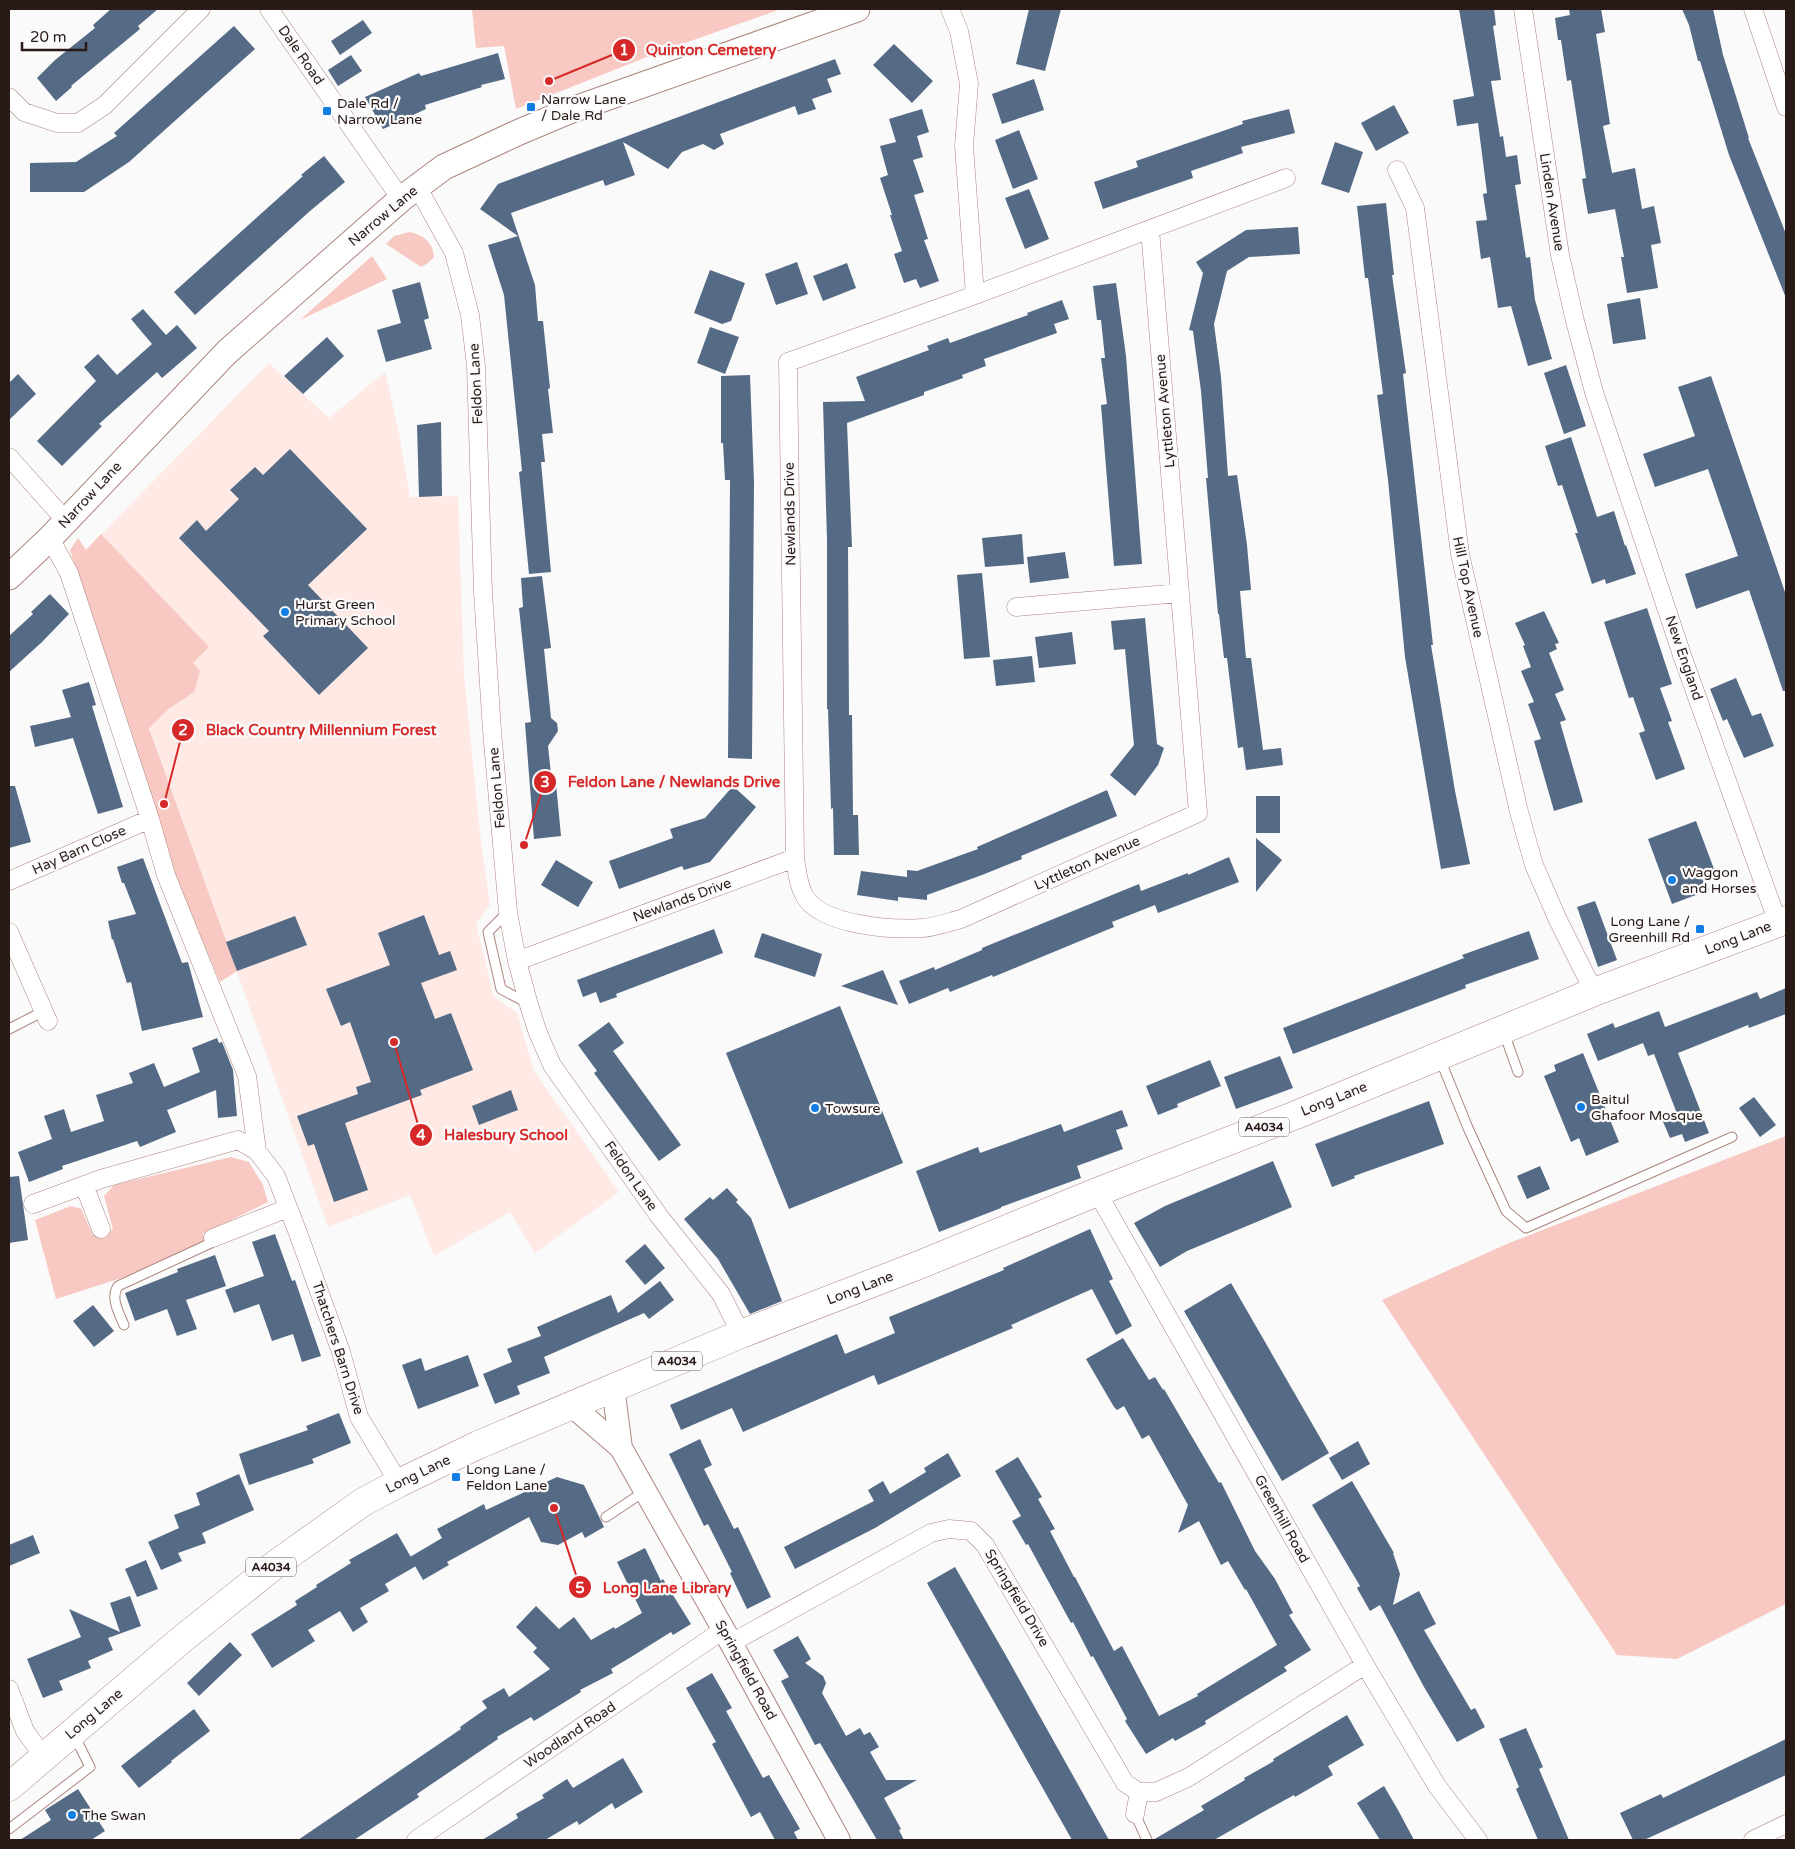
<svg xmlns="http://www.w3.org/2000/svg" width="1795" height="1849" font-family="'Varela Round',sans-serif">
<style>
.built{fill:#fee9e5}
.green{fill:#f8c9c2}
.building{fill:#546a85}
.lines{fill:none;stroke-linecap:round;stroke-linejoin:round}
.service-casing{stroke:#ad857f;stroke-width:11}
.minor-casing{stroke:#ad857f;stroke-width:19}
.tertiary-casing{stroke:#ad857f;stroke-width:24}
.secondary-casing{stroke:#ad857f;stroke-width:27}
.primary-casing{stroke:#ad857f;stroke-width:29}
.service{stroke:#fff;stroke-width:9}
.minor{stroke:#fff;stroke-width:18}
.tertiary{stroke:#fff;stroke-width:22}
.secondary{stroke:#fff;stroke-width:25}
.primary{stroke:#fff;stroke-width:28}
.poi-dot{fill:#117de5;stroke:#fafafa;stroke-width:2}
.labels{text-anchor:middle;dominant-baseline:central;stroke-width:4.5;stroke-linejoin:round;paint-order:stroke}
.shield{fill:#fafafa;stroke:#685d5c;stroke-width:1}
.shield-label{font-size:12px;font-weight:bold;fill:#291a18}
.street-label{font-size:14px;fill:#291a18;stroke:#fafafa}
.poi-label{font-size:14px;fill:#291a18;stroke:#fafafa;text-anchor:start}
.leader{fill:none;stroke:#d62828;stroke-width:2}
.callout-dot{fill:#d62828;stroke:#fafafa;stroke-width:2}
.mark-label{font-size:15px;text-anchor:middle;font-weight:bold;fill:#fff}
.callout-label{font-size:15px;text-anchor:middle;font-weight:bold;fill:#d62828;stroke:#fafafa;stroke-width:4.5;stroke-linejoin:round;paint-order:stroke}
</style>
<rect width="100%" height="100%" fill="#fafafa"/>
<path class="built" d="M269,363l60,55 56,-46 13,56 12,69 48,-1 6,178 17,168 9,63 -14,19 18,73 23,16 17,58 85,121 -84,61 -25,-41 -76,44 -24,-61 -82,32 -242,-677z"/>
<path class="green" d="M472,9h309l-124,44 -141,56 -12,-63 -28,2z
M410,232c13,3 23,10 24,25l-6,6 -7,4 -35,-23 8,-8z
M372,256l15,23 -87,41z
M101,534l108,113 -16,16 7,8 -6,21 -27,18 -18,18 88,243 -17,11 -43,-101 -107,-331 8,-12 8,12z
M1786,1136v468l-109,55 -60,-4 -235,-355 127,-57z
M231,1157l18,5 14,23 5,17 -65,32 6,16 -153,49 -21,-79 36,-14 10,3 12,26 20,-5 -9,-34 10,-11z"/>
<path class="building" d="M111,9h47l-20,17 2,3 -69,57 1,1 -16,14 -19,-23 18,-18 40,-32 -2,-3z
M1029,9h32l-16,62 -29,-7z
M1459,9h35l2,16 -3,1 8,54 -10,1 9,56 3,-1 3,21 11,-2 4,29 -6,1 11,73 4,-1 5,43 17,59 -24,7 -17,-60 -13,2 -8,-51 -9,2 -5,-38 11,-1 -4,-26 4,-1 -9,-70 -21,3 -4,-26 21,-4z
M1569,9h32l4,23 -9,2 14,90 -7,2 9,47 23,-5 7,41 12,-3 7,37 -10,2 7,43 -31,5 -6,-36h3l-9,-48 -27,5 -6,-35 4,-1 -15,-98 -4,1 -6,-41h-3l-3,-22 15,-3z
M1682,9h31l10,46 26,83h-1l38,96v64l-57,-143 -29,-94h-2l-9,-36z
M363,20l9,13 -32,22 -9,-14z
M234,26l21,23 -126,113 -45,30h-54v-29l46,-1 41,-26 -3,-3z
M894,44l39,37 -21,22 -39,-38z
M498,53l7,26 -24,6 1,2 -57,18 1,4 -43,20 -18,-32 54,-24 2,3z
M351,55l11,16 -24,15 -10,-16z
M835,59l6,15 -14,5 5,13 -20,7 4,10 -18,6 -3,-9 -75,28 4,10 -10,6 -11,-6 -21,8 -14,17 -45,-27 12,33 -30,11 -2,-6 -92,33 24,72 3,36h5l7,67 -2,1 5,44 -11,1 3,28h-4l10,110 -22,2 -10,-102 3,-1 -18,-176 -16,-50 30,-9 -38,-27 18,-25z
M1034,79l10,31 -42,14 -10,-30z
M1394,105l15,28 -33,18 -15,-28z
M922,109l7,23 -12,4 6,21 -10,3 11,32 -10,3 14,44 -4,1 15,41 -19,7 -4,-9 -12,4 -10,-29 8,-3 -12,-36h2l-12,-37 8,-3 -8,-29 16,-4 -7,-23z
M1289,109l6,24 -54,14 2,6 -52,18 2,7 -90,31 -9,-27 44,-15 -2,-6 107,-37 -1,-3z
M1019,130l19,49 -25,10 -18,-49z
M1335,142l28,10 -14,41 -28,-9z
M324,156l21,26 -35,29 -115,104 -21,-23 129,-116 -2,-1z
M1029,189l20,50 -24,10 -20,-51z
M1386,203l8,72h-2l14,98 -3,1 30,271h-2l24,146 15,73 -29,5 -36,-212 -17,-177 -11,-85 6,-1 -15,-116h-3l-8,-72z
M1298,227l2,27 -51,3 -22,14 -13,53 7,53 7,99 9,-1 10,70 4,45 -11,1 6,67h5l12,92 18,-2 2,17 -37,5 -3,-23 -5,1 -11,-90h-3l-5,-44h-1l-12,-136h2l-7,-87 -8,-60 -4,-1 14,-57 -7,-11 50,-32z
M797,262l11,32 -32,11 -11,-31z
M847,263l9,25 -33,13 -10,-25z
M710,270l35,13 -14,38 -9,3 -28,-11z
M420,282l9,36 -5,2 8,29 -46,13 -9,-32 24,-7 -9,-33z
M1116,283l10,73 16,208 -28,2 -13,-161 6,-1 -6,-46h4l-4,-38h-4l-4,-34z
M1640,298l6,41 -33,5 -6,-40z
M1062,300l7,19 -15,5 3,9 -73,26 2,7 -24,9 1,3 -39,14v3l-77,28 5,124h-4l1,168h3l1,100h5l1,40h-25l-1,-47 -2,1 -3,-100h-1v-169l-4,-138 42,-1 -9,-24 73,-27 -2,-4 21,-8 2,5 78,-28 -1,-2z
M143,309l23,26 11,-10 20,23 -35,30 -5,-6 -58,52 3,2 -40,40 -25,-25 59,-60 -12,-14 14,-13 19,21 35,-31 -21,-25z
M710,327l29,10 -14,37 -28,-11z
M327,337l17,19 -41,38 -19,-18z
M1566,365l20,61 -22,8 -20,-61z
M18,374l18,20 -27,26v-37z
M750,375l4,107 -2,277 -24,-1 2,-278h-5l-2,-37h-2v-67z
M1711,376l75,219v96h-3l-34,-101 -53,19 -11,-35 53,-18 -30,-87 -53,18 -12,-33 52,-18 -17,-49z
M441,422l1,74 -23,1 -2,-72z
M1571,437l26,80 17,-6 11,35 1,-1 10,29 -30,10 -1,-5 -13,5 -14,-43 -3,-8h3l-16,-48 -4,1 -13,-40z
M290,449l77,80 -59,56 60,63 -49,47 -56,-59 6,-5 -90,-93 18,-18 9,11 33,-32 -9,-9 25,-23 8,8z
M1022,534l2,30 -39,3 -3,-29z
M1065,552l4,26 -39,5 -3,-26z
M982,573l8,84 -26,2 -7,-84z
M542,576l9,72 -7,1 7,69 6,5 1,8 -10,15 3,28 4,-1 6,63 -27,3 -9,-116 6,-1 -12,-114 4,-1 -2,-29z
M50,594l19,20 -27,28 -33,30v-36l24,-22 -2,-2z
M1647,608l25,76 -12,4 12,33 -4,1 17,47 -29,11 -17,-47 6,-2 -12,-34 -4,1 -25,-76z
M1544,611l15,32 -4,1 2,5 -8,4 15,37 -9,4 11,26 -6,2 23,80 -29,9 -20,-70 7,-2 -13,-35 6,-2 -13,-31 10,-4 -8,-21 2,-1 -10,-22z
M1145,618l12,126 7,4 -6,17 -23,31 -25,-21 24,-30 -9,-96 -11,1 -3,-29z
M1072,632l4,32 -37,4 -4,-31z
M1032,656l3,26 -39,4 -3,-26z
M1736,678l16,38 9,-3 13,33 -30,12 -17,-39 -4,2 -13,-32z
M89,682l7,23 -4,1 31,101 -25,7 -25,-76 -38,9 -5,-21 41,-9 -9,-27z
M9,786h6l16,56 -22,6z
M733,786l23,21 -46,55 -26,8 -2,-4 -63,23 -10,-28 64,-23 -3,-9 35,-11z
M1107,790l10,26 -96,40 1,3 -40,16 -55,20v5l-29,-3v4l-41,-6 4,-24 46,6v-7l10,1 61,-22 -1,-2z
M1256,796h24v37h-24z
M1696,821l21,56 -12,4 4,9 -37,14 -24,-65z
M1256,838l26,22 -26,32z
M1229,857l10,25 -81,31 -3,-8 -43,17 2,5 -121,50 -1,-2 -42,17 -2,-4 -39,16 -10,-23 35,-14 1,3 47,-20v-2l157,-64 2,7 47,-18v2z
M143,858l39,105 6,-1 15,55 -61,14 -11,-49 -4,1 -14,-44 -1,1 -4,-19 28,-7 -12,-31h-2l-5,-16z
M556,860l37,22 -15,25 -37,-22z
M1595,901l22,59 -19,7 -21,-60z
M424,915l15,40 11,-4 7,19 -36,13 14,36 16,-6 22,57 -53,20 2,5 -77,28 23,67 -34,12 -20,-58 -6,2 -11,-30 61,-22 -2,-7 15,-5 -21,-60 -9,4 -15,-37 64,-24 -12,-32z
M295,916l12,29 -70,26 -11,-29z
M714,929l9,24 -107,41 1,3 -17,6 -4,-11 -13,5 -6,-17z
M1529,931l10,28 -74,26 1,3 -173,66 -10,-26 181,-70 -2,-3z
M762,933l60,21 -7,23 -61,-20z
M883,970l15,35 -57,-19z
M1786,988v26l-37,14 -1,-3 -70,28 31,80 -24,9 -3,-8 -12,4 -9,-21 15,-6 -22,-57 -6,2 -5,-13 -45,18 -11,-27 26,-11 2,5 44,-17 6,16 92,-35 3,7z
M840,1006l63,157 -114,46 -63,-156z
M609,1022l15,21 -11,8 68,94 -22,16 -65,-88 3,-2 -19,-26z
M217,1038l2,5 3,-1 11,28 4,46 -19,2 -2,-28 -49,20 9,22 -36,15 -3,-6 -75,25 1,3 -34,13 -11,-30 34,-13 -8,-23 20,-7 7,23 33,-11 -8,-26 37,-12 -4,-10 25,-10 10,24 36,-15 -8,-24z
M1583,1053l36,89 -33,14 -7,-18 -8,4 -27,-66 12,-5 -2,-6z
M1280,1056l13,32 -57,21 -12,-32z
M1210,1060l11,26 -44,18 1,3 -20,8 -12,-29z
M511,1090l7,20 -39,15 -7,-19z
M1754,1097l22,28 -16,12 -21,-29z
M1429,1101l15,43 -90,32 1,2 -23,9 -17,-43z
M1122,1110l6,16 -12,4 7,19 -46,17 4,12 -80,29v1l-62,24 -23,-61 62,-24 2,6 81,-29 3,8z
M1273,1161l19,46 -105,44 -27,16 -26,-44 31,-17z
M1540,1166l10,23 -23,10 -10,-23z
M19,1176l9,64 -19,3v-66z
M727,1188l11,12 -2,2 15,16 31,83 -32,13 -32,-55 -34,-40 26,-22 3,3z
M1090,1229l23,50 -4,2 23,45 -16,9 -24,-46 -81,36 2,3 -135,57 -4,-10 -131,57 -11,-24 -51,22 -11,-25 167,-71 8,20 50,-21 -6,-16 115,-47 -1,-2z
M275,1234l17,47 3,-1 26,76 -19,6 -9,-28 -21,7 -13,-37 -25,9 -9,-23 39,-14 -12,-34z
M645,1244l20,24 -20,17 -20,-24z
M215,1255l11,31 -40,14 11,29 -20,7 -10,-27 -32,12 -10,-28 53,-21 -1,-3z
M660,1281l14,19 -25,19 -5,-6 -100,44 6,16 -33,13 3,8 -25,10 -12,-30 29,-12 -5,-13 34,-13 -4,-9 74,-32 7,18z
M1231,1283l98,170 -47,28 -98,-170z
M93,1305l21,26 -20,16 -21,-26z
M1123,1338l26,42 6,-3 8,13 1,-1 55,94 2,-1 34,69 20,28 18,34 -4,2 22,35 -27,17 3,4 -82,50 1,3 -31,17 -2,-3 -27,16 -21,-33 2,-2 -34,-63 -2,1 -18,-35 -2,1 -43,-79 -2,1 -14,-24 9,-5 -26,-45 23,-14 24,40 -4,2 17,30 -5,2 24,46h1l39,74 8,-5 37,70 39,-20 -1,-2 80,-49 -31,-56 -1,1 -17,-29 -7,4 -22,-44 -21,12 10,-28 -39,-70 -7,4 -18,-33 -7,4 -3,-3 -28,-48z
M468,1355l11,31 -61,23 -16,-44 19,-7 4,13z
M339,1413l12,30 -39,16 2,4 -65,22 -10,-31 69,-24 -2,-4z
M700,1439l12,26 -8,4 30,60 4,-2 33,70 -24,12 -17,-36 2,-1 -24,-48 -4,2 -35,-72z
M1358,1441l12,23 -28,16 -13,-22z
M948,1453l13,23 -86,52 -80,41 -11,-22 90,-46 -6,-11 15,-9 7,13 36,-22 -2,-4z
M239,1474l15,36 -52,23 4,10 -28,10 4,8 -21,9 -13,-28 31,-14 -5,-13 26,-10 -4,-12z
M557,1477l27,8 20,42 -19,11 -3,-6 -24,13 -17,-3 -12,-25 -82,45 2,3 -26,15 -13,-23 32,-19 -5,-9 47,-25 2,6z
M1352,1481l42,72h-1l7,21 -7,31 26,-14 17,33 -12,6 47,80 4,-2 10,19 -28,15 -33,-55 -44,-82 -10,6 -13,-23 3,-2 -48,-81z
M397,1533l19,33 -31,18 4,7 -29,17 8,14 -15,10 -13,-21 -32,19 7,11 -43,27 -21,-34 46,-29 -2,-4 22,-14 -1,-2 35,-22 -2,-3z
M33,1535l7,18 -31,13v-21z
M645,1548l16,33 2,-2 28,45 -18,11 -2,-3 -40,25 -20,12 2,4 -33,17 1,2 -47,29 -3,-4 -34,20 1,2 -81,55 2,3 -65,43h-56l163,-111 -1,-2 27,-19 -5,-7 22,-13 5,9 41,-28 -17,-17 4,-4 -21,-21 20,-21 23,23 15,-12 17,23 23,-13 1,2 27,-16 -25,-51z
M146,1560l12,29 -21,8 -12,-28z
M955,1567l50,87 104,186h-37l-145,-257z
M130,1596l11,30 -33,12 5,12 -25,11 3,7 -32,13 4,9 -20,8 -16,-39 54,-22 -12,-28 51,23 -10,-29z
M798,1636l13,23 -6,4 18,13 3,7 -4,10 24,43 14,-8 4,7 6,-3 9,15 -9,5 16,28h31l-33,18 17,31 -2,1 5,10h-27l-57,-97 -5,2 -34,-64 8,-4 -16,-27z
M230,1642l12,13 -43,41 -12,-13z
M712,1673l20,35 -6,3 37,67 6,-3 31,54 -6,3 4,8h-23l-15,-28 -9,5 -39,-73 4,-2 -30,-54z
M194,1709l16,22 -39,30 1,1 -33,26 -18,-22z
M1347,1715l17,30 -36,21 5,9 -38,22 -1,-2 -31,17 -49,28h-61l51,-30 -3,-4 44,-26 -1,-2 30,-17 -1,-2z
M1526,1728l17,39 -4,2 30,71h-31l-22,-51 3,-2 -20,-48z
M1786,1739v36l-142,65h-11l-13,-27 41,-19 2,4z
M623,1758l20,34 -28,17 -3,-6 -33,22 -2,-4 -32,19h-63l36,-22 -2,-4 28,-16 -2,-3 25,-16 6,9z
M1384,1786l14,24 16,30h-34l-23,-37z
M78,1789l27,42 -14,9h-71l31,-20 -6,-10z"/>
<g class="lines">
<g class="service-casing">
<path id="service" d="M508,912l-20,20 13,57 28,15
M9,1029l35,-18
M1504,1033l14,39
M1440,1059l28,69 38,83 20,17 206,-91
M124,1325c-5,-12 -14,-27 -6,-39l93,-43 2,-5
M606,1517l39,-26
M1135,1814l12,26
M9,1829l81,-62 -16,-32"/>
</g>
<g class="minor-casing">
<path id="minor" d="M269,9l132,190
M1523,9l37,246 15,66 19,71 89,266 95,265
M1753,9l33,98
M9,97l15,15 33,11h21l27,-18 96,-96
M1397,170l18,38 45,346 59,258 15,53 24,55 36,72
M417,186l37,67 16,62 6,51 7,226 9,139 16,181 9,49 12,44 9,28 14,32 107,151 62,78 20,40
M975,295l311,-117
M9,457l57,64
M50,538l19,35 81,246 16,56 81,201 10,75
M1016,607l164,-14
M795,858c2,13 3,26 9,37 16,31 89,35 119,33 12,-1 26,-6 38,-9l237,-106 -48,-584
M9,881l141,-62
M9,932l39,89
M517,961l278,-103 -7,-496 187,-67 -11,-149 5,-62 -10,-53 -9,-22
M84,1185l17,44
M1097,1192l268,473 72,121 41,54
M33,1204l68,-25 137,-39 19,11 19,25 22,57 43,119 18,65 40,66
M213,1238l75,-30
M731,1643l200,-110 18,-4 22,2 14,14 140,238 14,9
M9,1689l16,42 18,25
M1135,1814l4,-22h17l33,-15 176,-112
M416,1840l307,-210
M1753,1840l33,-16"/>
</g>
<g class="tertiary-casing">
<path id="tertiary" d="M613,1387l8,61
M571,1405l50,43 110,195 108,197"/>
</g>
<g class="secondary-casing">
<path id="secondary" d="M9,577l41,-39 177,-186 174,-153 43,-32 73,-34 52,-22 288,-102"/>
</g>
<g class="primary-casing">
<path id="primary" d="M9,1787l172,-147 95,-76 87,-62 36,-19 79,-38 263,-111 178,-69 178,-73 199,-77 298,-123 192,-72"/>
</g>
<use href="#service" class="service"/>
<use href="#minor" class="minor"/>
<use href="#tertiary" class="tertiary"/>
<use href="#secondary" class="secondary"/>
<use href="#primary" class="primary"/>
</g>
<g class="poi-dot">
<rect x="526" y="102" width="10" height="10" rx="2.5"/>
<rect x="322" y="106" width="10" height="10" rx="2.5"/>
<circle cx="285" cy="612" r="5"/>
<circle cx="1672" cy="880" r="5"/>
<rect x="1695" y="924" width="10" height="10" rx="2.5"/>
<circle cx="1581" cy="1107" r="5"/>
<circle cx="815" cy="1108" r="5"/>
<rect x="451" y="1472" width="10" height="10" rx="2.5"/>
<circle cx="72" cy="1815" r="5"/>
</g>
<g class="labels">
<g class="shield">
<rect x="1239" y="1117.5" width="50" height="19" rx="4"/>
<rect x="652" y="1351.5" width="50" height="19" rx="4"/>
<rect x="246" y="1557.5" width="50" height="19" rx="4"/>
</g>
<g class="shield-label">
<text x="1264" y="1127">A4034</text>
<text x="677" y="1361">A4034</text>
<text x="271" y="1567">A4034</text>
</g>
<g class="street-label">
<text transform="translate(301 55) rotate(55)">Dale Road</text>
<text transform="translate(1552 202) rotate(81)">Linden Avenue</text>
<text transform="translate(383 216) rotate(-40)">Narrow Lane</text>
<text transform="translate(476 384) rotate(-93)">Feldon Lane</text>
<text transform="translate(1165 411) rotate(-95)">Lyttleton Avenue</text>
<text transform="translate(90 495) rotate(-47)">Narrow Lane</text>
<text transform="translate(790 514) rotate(-91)">Newlands Drive</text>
<text transform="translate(1468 587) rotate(78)">Hill Top Avenue</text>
<text transform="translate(1684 658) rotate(71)">New England</text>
<text transform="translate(497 788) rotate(-95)">Feldon Lane</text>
<text transform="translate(79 850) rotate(-24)">Hay Barn Close</text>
<text transform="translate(1087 863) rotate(-24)">Lyttleton Avenue</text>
<text transform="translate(682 900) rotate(-20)">Newlands Drive</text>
<text transform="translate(1738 938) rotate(-21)">Long Lane</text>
<text transform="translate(1334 1099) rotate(-22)">Long Lane</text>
<text transform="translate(631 1176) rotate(55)">Feldon Lane</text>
<text transform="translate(860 1288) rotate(-21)">Long Lane</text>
<text transform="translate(338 1348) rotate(72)">Thatchers Barn Drive</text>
<text transform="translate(418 1474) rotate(-26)">Long Lane</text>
<text transform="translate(1282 1519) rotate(61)">Greenhill Road</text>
<text transform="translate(1017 1598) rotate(59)">Springfield Drive</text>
<text transform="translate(746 1670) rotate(61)">Springfield Road</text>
<text transform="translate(94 1714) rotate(-40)">Long Lane</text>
<text transform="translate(570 1735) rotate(-34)">Woodland Road</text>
</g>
<g class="poi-label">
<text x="541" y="99">Narrow Lane<tspan x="541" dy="16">/ Dale Rd</tspan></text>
<text x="337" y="103">Dale Rd /<tspan x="337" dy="16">Narrow Lane</tspan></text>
<text x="295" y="604">Hurst Green<tspan x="295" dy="16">Primary School</tspan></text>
<text x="1682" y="872">Waggon<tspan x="1682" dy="16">and Horses</tspan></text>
<text x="1690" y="921" text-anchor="end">Long Lane /<tspan x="1690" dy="16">Greenhill Rd</tspan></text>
<text x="1591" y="1099">Baitul<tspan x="1591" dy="16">Ghafoor Mosque</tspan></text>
<text x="825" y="1108">Towsure</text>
<text x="466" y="1469">Long Lane /<tspan x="466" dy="16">Feldon Lane</tspan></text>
<text x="82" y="1815">The Swan</text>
</g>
</g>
<path class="leader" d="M549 81L624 50M164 804L183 730M524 845L545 782M394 1042L421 1135M554 1508L580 1587"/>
<g class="callout-dot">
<circle cx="549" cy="81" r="5"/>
<circle cx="164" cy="804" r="5"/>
<circle cx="524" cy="845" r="5"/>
<circle cx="394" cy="1042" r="5"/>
<circle cx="554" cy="1508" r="5"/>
<circle cx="624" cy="50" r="12"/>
<circle cx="183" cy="730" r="12"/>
<circle cx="545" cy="782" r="12"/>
<circle cx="421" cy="1135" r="12"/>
<circle cx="580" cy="1587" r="12"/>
</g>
<g class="mark-label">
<text x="624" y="55">1</text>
<text x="183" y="735">2</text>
<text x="545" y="787">3</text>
<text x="421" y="1140">4</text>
<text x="580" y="1593">5</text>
</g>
<g class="callout-label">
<text x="711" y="55">Quinton Cemetery</text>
<text x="321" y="735">Black Country Millennium Forest</text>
<text x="674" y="787">Feldon Lane / Newlands Drive</text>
<text x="506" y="1140">Halesbury School</text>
<text x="667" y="1593">Long Lane Library</text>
</g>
<rect width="1795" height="1849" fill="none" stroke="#291a18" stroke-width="20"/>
<path d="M22 42v8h64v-8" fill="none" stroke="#291a18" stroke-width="2.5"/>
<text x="30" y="42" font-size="15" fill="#291a18" stroke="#fafafa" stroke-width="4" paint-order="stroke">20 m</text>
</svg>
